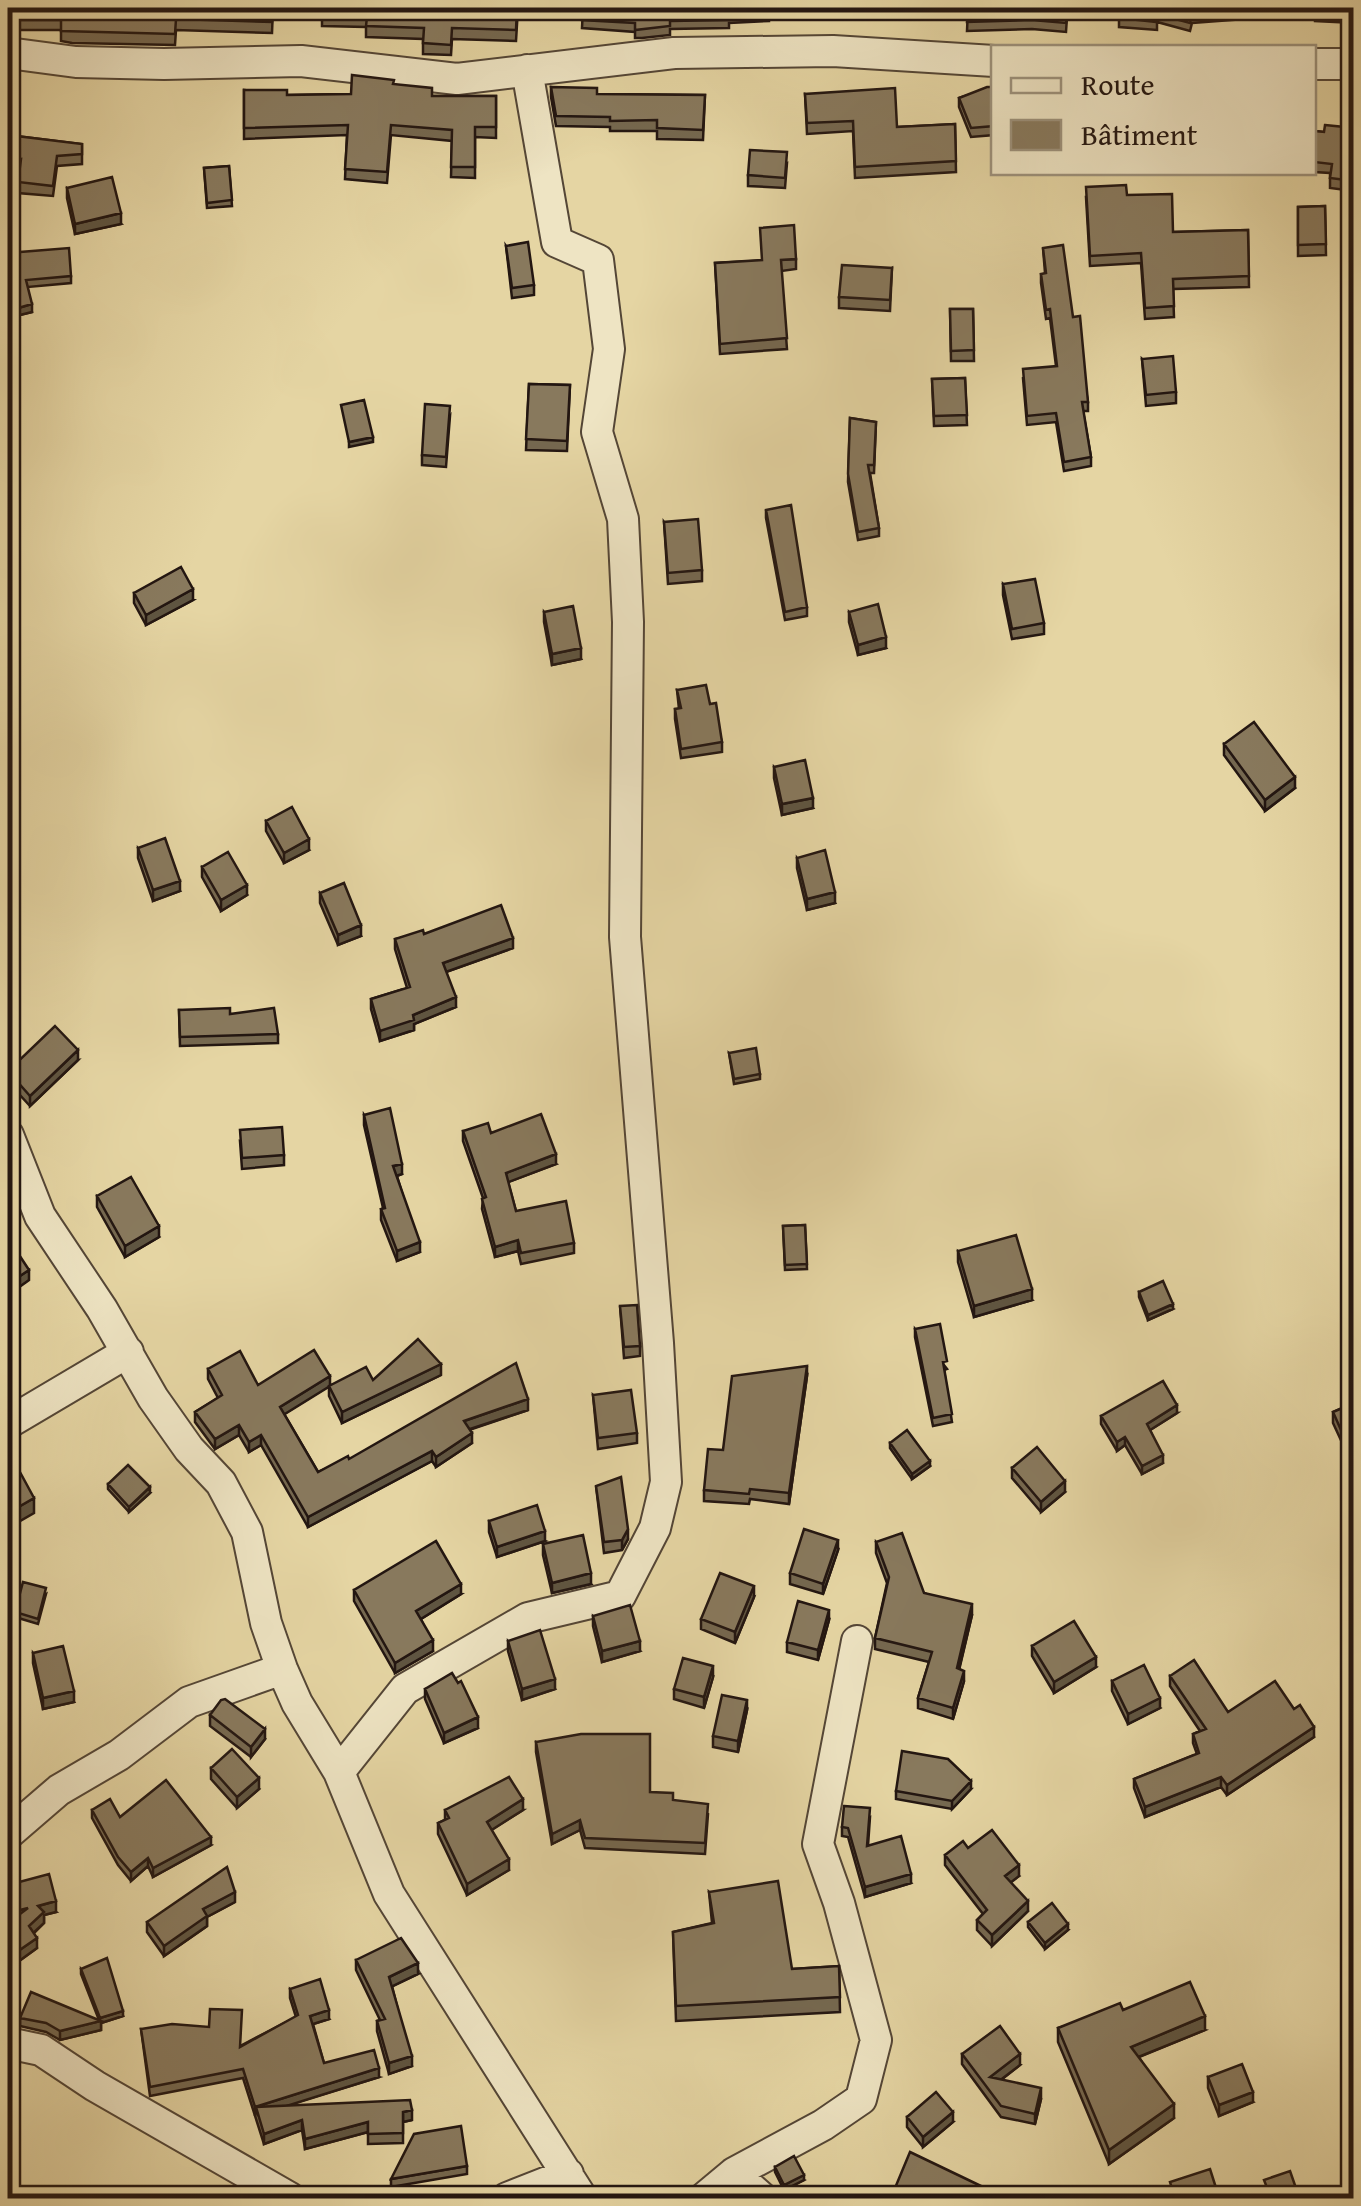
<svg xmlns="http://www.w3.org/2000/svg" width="1361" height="2206" font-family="'Gentium Book Plus',serif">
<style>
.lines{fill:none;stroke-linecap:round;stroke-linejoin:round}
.minor-casing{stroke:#544636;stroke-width:34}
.minor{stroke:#eee4c3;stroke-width:30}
.wall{fill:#756850;stroke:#231611;stroke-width:2.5}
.shaded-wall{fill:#5f5541;stroke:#231611;stroke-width:2.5}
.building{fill:#88795d;stroke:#231611;stroke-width:2.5}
</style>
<rect width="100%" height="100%" fill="#e5d5a3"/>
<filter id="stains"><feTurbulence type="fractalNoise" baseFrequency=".002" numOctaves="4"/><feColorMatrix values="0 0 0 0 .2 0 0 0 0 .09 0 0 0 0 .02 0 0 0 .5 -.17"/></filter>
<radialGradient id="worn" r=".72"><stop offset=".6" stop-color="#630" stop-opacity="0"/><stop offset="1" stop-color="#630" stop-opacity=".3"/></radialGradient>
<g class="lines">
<g class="minor-casing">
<path id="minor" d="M8,53l68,9 88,2 137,-3 156,18 217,-26 159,-2 161,10
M1314,64h40
M8,1135l32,81 62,93 51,89 36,51 32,34 26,49 19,91 16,46 15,34 42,69 50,122 193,304
M8,1423l120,-71
M339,1772l66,-83 123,-71 92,-22 35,-68 11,-46 -8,-139 -33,-406 3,-315 -5,-103 -26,-87 12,-83 -11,-89 -41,-18 -30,-172
M8,1834l51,-44 60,-35 70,-53 93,-33
M8,2043l33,7 54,36 195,112
M734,2173l89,-48 38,-26 15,-59 -37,-137 -21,-59 39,-203
M507,2198l61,-24
M704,2198l30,-25 28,25"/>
</g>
<use href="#minor" class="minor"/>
</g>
<path class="wall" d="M8,8h265l-1,25 -96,-3 -1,15 -103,-2 -11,-2v-11h-53z
M322,8h196l-2,33 -64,-2 -1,16 -28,-1v-15l-57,-2v-10l-44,-1z
M583,8h236v5l-50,1v7l-40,2v5l-59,1v6l-28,3h-7v-6l-53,-4z
M954,8h290v11l-52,4 -2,8 -33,-9v8l-38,-3v-12l-52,2 -1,15 -34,-3 -65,2 1,-23z
M1315,8h39v15l-39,-2z
M393,84l39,12h64v42l-21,-1v41l-24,-1 1,-36 -61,-6 -4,48 -42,-4 2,-44 -103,4v-49l43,5 64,-1z
M551,87l46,7 108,1 -2,45 -46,-1v-8h-47v-4l-54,-1 -5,-29z
M994,87v48l-23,2 -12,-30v-9z
M805,94l92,33 58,-3 1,48 -101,6 -2,-47 -46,3z
M1354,128v63l-24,-3v-15l-16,-1v-41l10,1z
M8,135l74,9v20l-25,2 -4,30 -35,-3 2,-23 -12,1z
M787,163l-2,25 -37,-2v-11z
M229,166l3,40 -25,2 -3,-40z
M67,188l54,36 -46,10 -8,-36z
M1127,195l46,37 75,-2 1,57 -76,2 1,28 -29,2 -4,-56 -51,3 -4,-69z
M1325,206l1,49 -28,1v-49z
M506,246l28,39v10l-22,3z
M1043,248l30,69 15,85v9h-5l8,46v9l-27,5 -8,-49 -29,3 -4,-47 33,-12 -6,-48 -4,1 -5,-36v-9l4,-1z
M8,253l63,23v7l-44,4 5,25 -24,6z
M796,259v10l-15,2 6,78 -67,5 -5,-91z
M892,268l-2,43 -51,-3v-11z
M950,309h23l1,52h-23z
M1142,359l34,33v11l-30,3z
M965,378l2,47 -33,1 -2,-47z
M529,384l41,1 -3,66 -41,-1z
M450,416l-4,51 -24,-2v-10z
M850,418l26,4 -2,51h-4l9,55v8l-21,4 -10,-58z
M766,510l41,97v9l-22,4 -19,-102z
M664,522l38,48v11l-34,3z
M1003,584l41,39v11l-32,5 -9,-44z
M134,593l59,7 -47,25 -12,-22z
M544,612l37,47 -29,6 -8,-43z
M849,612l37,36 -28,7 -9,-33z
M677,690l33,14 12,38v10l-41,6 -6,-39v-10h4z
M1224,744l71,44 -30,23 -41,-56z
M774,767l39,41 -31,7 -8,-37z
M266,821l43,29 -25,13 -18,-32z
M138,848l42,43 -27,10 -15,-43z
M797,858l38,45 -28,7 -10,-42z
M202,867l45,28 -26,16 -19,-34z
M320,893l41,43 -23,9 -18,-42z
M424,934l89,14 -67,24 10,35 -42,17v6l-34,11 -9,-32v-10l36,-11 -12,-39v-10z
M179,1010l51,4 48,20v9l-98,3z
M729,1053l31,21v5l-26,5z
M78,1060l-48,46 -22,-24v-11z
M364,1115l38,59 -5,2 23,76 -23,9 -16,-41v-11l2,-1 -19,-83z
M463,1131l28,2 65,31 -48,18 8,29 58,32v10l-53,11 -3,-13 -23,6 -13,-48 1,-11 -20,-57z
M240,1141l44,14v10l-42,4z
M97,1196l62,41 -34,20 -28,-50z
M805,1225l2,44 -22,1 -2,-44z
M958,1251l74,49 -58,17 -16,-55z
M1139,1292l34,17 -25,11 -9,-23z
M620,1306l20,40v10l-16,2z
M915,1329l32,40 -3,1 8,52 -19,4 -18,-89z
M208,1369l50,16h72l111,-10 -99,48 -13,-27v-10l-45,28 34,58 31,-13 179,-49 -59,20 3,13 -36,24 -4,-6 -124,66 -47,-82 -12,7 -10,-17 -24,14 -20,-27v-10l23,-14 -10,-19z
M807,1376l-18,128 -39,-5 -1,5 -45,-3v-11z
M593,1395l44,38v10l-39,6z
M1354,1403l-9,46 -12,-26v-11z
M1177,1413l-27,17 13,33 -21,11 -17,-29 -8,6 -16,-27v-8z
M890,1443l40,23 -18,13 -22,-31z
M1012,1468l53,24 -24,20 -29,-34z
M108,1484l42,9 -21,19 -21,-23z
M596,1486l32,53 -6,11 -18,3z
M489,1521l56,20 -48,16 -8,-25z
M876,1542l48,51 48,22 -13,54 5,12 -11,38 -35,-11v-10l11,-36 -54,-13v-11l12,-55 -11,-30z
M543,1544l48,40 -39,9 -9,-38z
M838,1550l-15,44 -33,-10v-11z
M354,1590l107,4 -40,25 12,32 -38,22 -41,-72z
M46,1594l-8,30 -23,-7v-5z
M754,1597l-19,46 -34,-14v-10z
M593,1616l47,35 -38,11 -9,-36z
M829,1620l-11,40 -31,-8v-10z
M508,1641l47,48 -33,11 -14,-49z
M1032,1646l64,21 -42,26 -22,-37z
M33,1653l41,49 -31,7 -10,-46z
M1170,1676l58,36 66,-3 20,28 -87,58 -6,-8 -76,30 -11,-29v-9l63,-25 -4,-11v-9l7,-3 -30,-45z
M713,1677l-9,31 -30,-9v-10z
M1112,1681l48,27 -32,16 -16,-33z
M458,1683l20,45 -34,15 -19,-44v-10z
M747,1710l-9,42 -25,-5v-11z
M210,1715l55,24 -14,18 -41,-31z
M536,1742l114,50 58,22 -3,40 -120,-6 -5,-18 -28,14 -16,-92z
M211,1768l48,21 -22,19 -26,-29z
M971,1789l-19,20 -56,-10v-8z
M92,1810l28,7 91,28 -58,32 -5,-11 -17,15 -13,-16 -26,-47z
M445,1810h78l-32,20 18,40 -42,25 -29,-61v-11l7,-3z
M870,1817l-2,29 43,37 -46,14 -17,-60 -6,-1v-9z
M968,1848l51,28 -9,6 18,29 -36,35 -15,-16v-10l6,-6 -38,-49v-10z
M8,1885l48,27 -12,3v8l-10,10 3,15 -29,21v-46l4,-3 -4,-16z
M709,1892l83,77 47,-3 1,46 -164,9 -3,-89 39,-9z
M235,1902l-28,15v9l-43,30 -17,-24v-10z
M1028,1922l40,8 -23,19 -17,-22z
M356,1960l62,14 -26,12 20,80 -23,8 -12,-43v-10l3,-1 -24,-50z
M81,1969l42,47 -22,7v7l-41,10 -14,-8 -26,-6v-8l79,2 -18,-46z
M290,1989l39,30 -16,5 11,39 55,14 -91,28 124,15 -9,2v21l-35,1v-12l-63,17 -3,-19 -38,14 -21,-66 -93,18 -9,-67 99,17 56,-29 -6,-19z
M1123,2010l82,20 -66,27 35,61 -65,46 -51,-122v-14z
M962,2054l58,11 -19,15 40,19 -6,25 -34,-7 -39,-53z
M1208,2077l45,25 -34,14 -11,-28z
M907,2117l46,5 -30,25 -16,-20z
M1354,2140v28l-10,-18v-6z
M467,2166v8l-76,13v-8z
M775,2167l29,13 -20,10 -9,-18z
M895,2188l111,10h-111z"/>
<path class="shaded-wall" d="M121,213v11l-46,10v-10z
M32,304v8l-24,6v-7z
M373,437v5l-24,5v-5z
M193,589v11l-47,25v-10z
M886,637v11l-28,7v-10z
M581,648v11l-29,6v-11z
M1295,777v11l-30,23v-11z
M813,798v10l-31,7v-11z
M309,839v11l-25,13v-10z
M180,881v10l-27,10v-11z
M247,885v10l-26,16v-11z
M835,892v11l-28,7v-11z
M361,925v11l-23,9v-10z
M513,938v10l-70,25v-10z
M456,997v10l-42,17v6l-34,11v-10l33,-16z
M78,1050v10l-48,46v-10z
M556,1154v10l-50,19v-10z
M402,1164v10l-9,3v-11z
M17,1203v7l-9,6v-7z
M159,1226v11l-34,20v-11z
M518,1240v11l-23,6v-10z
M420,1242v10l-23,9v-10z
M29,1270v10l-21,15v-11z
M1032,1289v11l-58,17v-11z
M1173,1304v5l-25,11v-5z
M441,1364v11l-99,48v-11z
M807,1366v10l-18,128v-11z
M330,1376v10l-50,31v-10z
M528,1399v11l-64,21v-10z
M1177,1405v8l-30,19v-8z
M239,1425v10l-24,14v-10z
M472,1433v10l-36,24v-10z
M261,1435v10l-12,7v-10z
M1354,1435v11l-9,3v-10z
M1125,1437v8l-8,6v-9z
M432,1451v10l-124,66v-10z
M1163,1455v8l-21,11v-8z
M930,1461v5l-18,13v-5z
M1065,1481v11l-24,20v-10z
M150,1487v6l-21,19v-5z
M34,1498v15l-26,15v-15z
M628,1529v10l-6,11v-10z
M545,1531v10l-48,16v-10z
M838,1540v10l-15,44v-10z
M591,1573v11l-39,9v-10z
M461,1584v10l-45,28v-11z
M754,1586v11l-19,46v-11z
M972,1604v11l-15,64v-11z
M829,1610v10l-11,40v-10z
M433,1640v11l-38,22v-10z
M640,1641v10l-38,11v-11z
M1096,1657v10l-42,26v-11z
M713,1666v11l-9,31v-11z
M964,1671v10l-11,38v-11z
M555,1679v10l-33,11v-11z
M74,1691v11l-31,7v-11z
M1160,1698v10l-32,16v-10z
M747,1700v10l-9,42v-11z
M478,1717v11l-34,15v-10z
M1314,1727v10l-87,58v-10z
M265,1729v10l-14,18v-10z
M1221,1777v10l-76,30v-10z
M259,1778v11l-22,19v-11z
M971,1781v8l-19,20v-8z
M523,1799v11l-36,23v-11z
M580,1820v10l-28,14v-10z
M211,1837v8l-58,32v-9z
M148,1858v8l-17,15v-9z
M509,1859v11l-42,25v-11z
M1019,1865v11l-14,11v-11z
M911,1874v9l-46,14v-10z
M235,1892v10l-28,15v9l-43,30v-10l39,-37z
M56,1901v11l-12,3v8l-15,14v-11l9,-20z
M1028,1901v10l-36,35v-11z
M28,1908l-16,15v-11z
M1068,1924v6l-23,19v-6z
M37,1938v10l-29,21v-11z
M418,1963v11l-29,14v-11z
M329,2010v9l-19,6v-9z
M123,2011v5l-22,7v7l-41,10v-9l40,-10v-3z
M1205,2016v14l-74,30v-13z
M1020,2054v11l-30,23v-11z
M412,2056v10l-23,8v-11z
M379,2068v9l-121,38 -2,-8 -1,9v-9z
M1041,2088v11l-6,25v-10z
M1253,2092v10l-34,14v-11z
M1174,2104v14l-65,46v-14z
M412,2110v10l-9,2v-10z
M953,2112v10l-30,25v-10z
M302,2120v10l-38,14v-10z
M368,2122v10l-63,17v-10z
M804,2175v5l-20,10v-5z
M1217,2191v7h-24z
M1297,2191v5l-6,2h-14z"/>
<path class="building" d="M8,8h265l-1,14 -96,-3 -1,15 -114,-3v-11h-53z
M322,8h195l-1,22 -64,-2 -1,17 -28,-2 1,-15 -58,-2 1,-9 -45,-1z
M583,8h185l1,4 -40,2v6l-59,1v5l-35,4v-7l-53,-3z
M968,8h133l-34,1 -1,14 -34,-3 -65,2z
M1120,8h124v2l-52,5 -2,8 -33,-9v8l-38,-4z
M1315,8h39v4l-39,-2z
M352,75l42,5 -1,4 39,4v8h64v31h-21v40h-24l1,-37 -61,-5 -4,47 -42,-3 3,-44 -104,3v-38h43v5l64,-1z
M551,87l46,1v6l108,1 -2,35 -46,-2v-8l-47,1v-4l-54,-1z
M987,87h7v39l-23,2 -12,-30z
M895,88l2,39 58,-3 1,37 -101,6 -2,-46 -46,2 -2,-29z
M1325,125l29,3v53l-24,-3 2,-14 -18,-2v-31l10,1z
M8,135l74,9v10l-25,2 -4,30 -35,-4 3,-23 -13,2z
M750,150l37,2 -2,26 -37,-3z
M229,166l3,34 -25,3 -3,-35z
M112,177l9,36 -46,11 -8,-36z
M1126,185l1,10 45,-1 1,38 75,-2 1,46 -76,3 1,27 -29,2 -4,-55 -51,3 -4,-69z
M1325,206l1,38 -28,1v-38z
M794,225l2,34 -15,1 6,78 -67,6 -5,-81 47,-3 -2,-32z
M528,242l6,43 -22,3 -6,-42z
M1063,245l10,72 7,-1 8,86h-6l9,55 -27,5 -8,-49 -29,3 -4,-47 34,-3 -7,-57 -4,1 -5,-36 5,-1 -3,-25z
M69,248l2,28 -45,4 6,24 -24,7v-58z
M842,265l50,3 -2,32 -51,-3z
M950,309h23l1,41 -23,1z
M1173,356l3,36 -30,3 -4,-36z
M965,378l2,37 -33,1 -2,-37z
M529,384l41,1 -3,56 -41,-2z
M364,400l9,37 -24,5 -8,-37z
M425,404l25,2 -4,51 -24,-2z
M850,418l26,4 -2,43h-6l11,63 -21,4 -10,-58z
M791,505l16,102 -22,5 -19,-102z
M698,519l4,51 -34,3 -4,-51z
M181,567l12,22 -47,26 -12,-22z
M1035,579l9,44 -32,6 -9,-45z
M878,604l8,33 -28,8 -9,-33z
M573,606l8,42 -29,6 -8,-42z
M706,685l4,19 6,-1 6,39 -41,7 -6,-40 6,-1 -4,-18z
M1254,722l41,55 -30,23 -41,-56z
M805,760l8,38 -31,6 -8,-37z
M292,807l17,32 -25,14 -18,-32z
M165,838l15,43 -27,9 -15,-42z
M825,850l10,42 -28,7 -10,-41z
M228,852l19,33 -26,15 -19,-33z
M344,883l17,42 -23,10 -18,-42z
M501,905l12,33 -70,25 13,34 -43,18 1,5 -34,11 -9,-32 39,-12 -15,-48 28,-9 1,4z
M230,1008v6l44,-6 4,26 -98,3 -1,-27z
M55,1026l23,24 -48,46 -22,-25z
M756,1048l4,26 -26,5 -5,-26z
M390,1108l12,56 -9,2 27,76 -23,9 -16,-42 4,-1 -21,-93z
M541,1114l15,40 -50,19 10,38 50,-10 8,42 -53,10 -3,-13 -23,7 -13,-48 4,-2 -23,-66 25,-8 3,10z
M282,1127l2,28 -42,3 -2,-28z
M131,1177l28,49 -34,20 -28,-50z
M8,1179l9,24 -9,6z
M805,1225l2,39 -22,1 -2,-39z
M1016,1235l16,54 -58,17 -16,-55z
M8,1238l21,32 -21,14z
M1163,1281l10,23 -25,11 -9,-23z
M637,1305l3,41 -16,1 -4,-41z
M940,1324l7,37 -4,1 9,52 -19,4 -18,-89z
M418,1339l23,25 -99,48 -13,-26 37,-19 7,13z
M314,1350l16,26 -50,31 38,65 30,-16 1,3 167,-96 12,36 -64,22 8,12 -36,24 -4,-6 -124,66 -47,-82 -12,7 -10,-17 -24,14 -20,-27 27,-17 -14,-26 32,-18 18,34z
M807,1366l-18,127 -39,-4 -1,5 -45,-4 4,-41 15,1 9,-74z
M1163,1381l14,24 -30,19 16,31 -21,11 -17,-29 -8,5 -16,-26z
M631,1390l6,43 -39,5 -5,-43z
M1354,1403v32l-9,4 -12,-27z
M907,1430l23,31 -18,13 -22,-31z
M1037,1447l28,34 -24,21 -29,-34z
M8,1450l26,48 -26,15z
M128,1465l22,22 -21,20 -21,-23z
M621,1477l7,52 -6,11 -18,2 -8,-56z
M537,1505l8,26 -48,16 -8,-26z
M804,1529l34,11 -15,44 -33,-11z
M902,1533l22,60 48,11 -15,64 7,3 -11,37 -35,-10 14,-46 -57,-14 14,-61 -13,-35z
M583,1535l8,38 -39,10 -9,-39z
M436,1541l25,43 -45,27 17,29 -38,23 -41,-73z
M720,1573l34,13 -19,46 -34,-13z
M23,1582l23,6 -8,31 -23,-7z
M798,1601l31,9 -11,40 -31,-8z
M630,1605l10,36 -38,10 -9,-35z
M1074,1621l22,36 -42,25 -22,-36z
M540,1630l15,49 -33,10 -14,-48z
M63,1646l11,45 -31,7 -10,-45z
M683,1658l30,8 -9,31 -30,-8z
M1194,1660l34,52 47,-31 19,28 6,-4 14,22 -87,58 -6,-8 -76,30 -11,-28 65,-26 -6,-19 13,-5 -36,-53z
M1144,1665l16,33 -32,16 -16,-33z
M452,1673l6,10 3,-2 17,36 -34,16 -19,-44z
M722,1695l25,5 -9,41 -25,-5z
M225,1699l40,30 -14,18 -41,-32 11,-15z
M581,1734h69v58l23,1v7l35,4 -3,39 -120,-5 -5,-18 -28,14 -16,-92z
M232,1749l27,29 -22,19 -26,-29z
M902,1751l46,8 23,22 -19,20 -56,-10z
M509,1777l14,22 -36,23 22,37 -42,25 -29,-61 11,-5 -4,-8z
M166,1780l45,57 -58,31 -5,-10 -17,14 -13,-15 -26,-47 18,-11 10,18z
M844,1806l26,2 -3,38 34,-10 10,38 -46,13 -17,-59 -6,-1z
M992,1830l27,35 -14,11 23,25 -36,34 -15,-15 10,-10 -42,-55 18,-14 5,7z
M227,1867l8,25 -32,17 4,7 -43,30 -17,-24z
M49,1874l7,27 -18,5 6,6 -15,14 8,12 -29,20v-35l20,-15 -16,4 -4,-18v-9z
M778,1881l14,88 47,-3 1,31 -164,9 -3,-74 41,-9 -5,-31z
M1052,1903l16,21 -23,19 -17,-21z
M401,1938l17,25 -29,14 23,79 -23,7 -12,-42 8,-2 -29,-59z
M107,1958l16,53 -23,7 -19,-49z
M320,1979l9,31 -19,6 14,47 50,-13 5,18 -124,39 -12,-38 -93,18 -9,-58 31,-5 37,3 1,-18 32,1 -2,37 58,-32 -8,-26z
M1190,1982l15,34 -74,31 43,57 -65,46 -51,-122 62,-25 3,7z
M31,1992l70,29 -41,10 -14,-8 -26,-5z
M1000,2026l20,28 -30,23 51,11 -6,26 -34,-8 -39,-52z
M1242,2064l11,28 -34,13 -11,-28z
M936,2092l17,20 -30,25 -16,-20z
M410,2100l2,10 -9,2v21l-35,1v-12l-63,17 -3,-19 -38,14 -8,-27z
M461,2126l6,40 -76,13 23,-45z
M1354,2140v23l-10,-19z
M910,2152l96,46 -63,-1v1h-22l-26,-10z
M794,2156l10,19 -20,10 -9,-18z
M1210,2169l7,22 -24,7h-18l-5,-16z
M1290,2171l7,20 -20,7h-6l-7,-18z"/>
<rect width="1361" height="2206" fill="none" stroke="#e5d5a3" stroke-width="40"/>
<rect x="10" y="10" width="1341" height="2186" fill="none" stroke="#231611" stroke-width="5"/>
<rect x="20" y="20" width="1321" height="2166" fill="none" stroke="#231611" stroke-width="2.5"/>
<rect x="991" y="45" width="325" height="130" fill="#eee4c3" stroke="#9d927c" stroke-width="2.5"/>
<rect x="1011" y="78" width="50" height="15" fill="#eee4c3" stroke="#9d927c" stroke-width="2.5"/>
<text x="1081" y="95" font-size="30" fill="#231611">Route</text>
<rect x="1011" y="120" width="50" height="30" fill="#88795d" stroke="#9d927c" stroke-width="2.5"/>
<text x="1081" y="145" font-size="30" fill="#231611">Bâtiment</text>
<rect width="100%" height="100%" filter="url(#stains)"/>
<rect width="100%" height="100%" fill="url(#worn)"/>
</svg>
